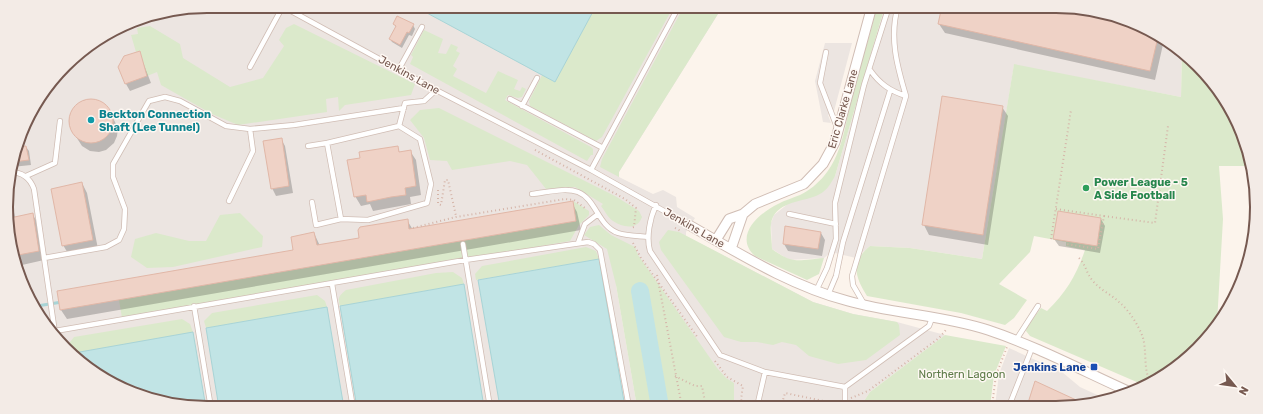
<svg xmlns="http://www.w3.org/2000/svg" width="1263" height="414" font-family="Rubik,sans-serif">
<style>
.industrial{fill:#ece5e1}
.green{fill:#dbe9cb}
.water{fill:#c1e4e5;stroke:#a8d4d6}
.shadow{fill:#0003}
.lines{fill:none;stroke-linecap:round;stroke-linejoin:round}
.stream{stroke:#a8d4d6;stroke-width:3}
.river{stroke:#c1e4e5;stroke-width:18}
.building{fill:#efd2c6;stroke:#e1b7a7}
.lane-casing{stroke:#d0bdb4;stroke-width:6}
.street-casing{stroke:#d0bdb4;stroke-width:11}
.path{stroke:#d5b4a8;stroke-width:2;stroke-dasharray:1 3;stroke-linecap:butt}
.lane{stroke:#fff;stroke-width:4.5}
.street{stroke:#fff;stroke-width:9}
.culture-dot{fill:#0f9aa8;stroke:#fef8f3;stroke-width:1.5}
.leisure-dot{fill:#2e9e5b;stroke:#fef8f3;stroke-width:1.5}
.transit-dot{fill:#1a4fb4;stroke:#fef8f3;stroke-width:1.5}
.labels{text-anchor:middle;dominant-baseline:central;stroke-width:3;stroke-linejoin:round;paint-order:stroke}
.street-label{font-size:11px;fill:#765950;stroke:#fef8f3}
.culture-label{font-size:11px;font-weight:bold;fill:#0d838f;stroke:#fef8f3;text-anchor:start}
.leisure-label{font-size:11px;font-weight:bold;fill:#27864d;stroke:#fef8f3;text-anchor:start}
.transit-label{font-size:11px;font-weight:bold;fill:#164399;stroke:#fef8f3;text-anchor:end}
.park-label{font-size:11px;fill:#5d7b48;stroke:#fef8f3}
.rim{fill:none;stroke:#765950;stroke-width:2}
</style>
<rect width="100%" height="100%" fill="#fcf4ec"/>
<path class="industrial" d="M207,6h516l-104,166v5l34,17 10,-4 13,7 1,10 18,11 -9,14v4l127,66 40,12 44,8 48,13 -75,57 -10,15h-126v-19l-118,-103 21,122 -430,1 -52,-7 -60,-27 -55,-55 -27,-60 -5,-78 19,-63 47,-62 56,-35z
M885,6h171l52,7 70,34 4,5 -1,45 -167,-32 -32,194 -72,-11 -40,-2 -14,12 -25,-6 -7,6 -35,2 -17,-11 -1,-26 3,-8 15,-12 10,-3 36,-24z
M825,43h27l-18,68 -6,4 3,8 -8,-1 -8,-41z
M1009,348l53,24 18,15 26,12 -24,7h-87l4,-32z"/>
<path class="green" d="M596,6h72l3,5 -69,126 -6,4 -66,-35 -1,-5 13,-26 13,7z
M684,6h39l-104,166v5l-19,-10 2,-8z
M877,6h8l-50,170c-5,9 -9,16 -19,20 -15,6 -42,6 -45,28 -1,8 1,17 1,25 22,16 26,11 52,9l-5,16 -12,6 -52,-24c-22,-20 4,-43 23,-52 7,-4 15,-6 22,-9 9,-4 18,-12 24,-19 21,-25 22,-61 31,-91 7,-26 16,-52 22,-79z
M294,24l121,60 -4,11 -66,10 -6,6 -1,-14 -12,2 1,13 -89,13 -26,-11 -51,-29 -4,-13 -10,4 -7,-25 -4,1 -5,-17 7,-1 -1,-6 13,-2 30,18 3,14 47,29 33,-9 21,-32 -5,-6 7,-12z
M424,30l19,9 -5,14 8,1 5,-10 7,3 -2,4 4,2 -7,13 4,3 -4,7 33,17 12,-22 20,9 -4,9 6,2 2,-4 4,2 -4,8 -4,1 -10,-3 -3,5 86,47 2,2v6h-2l-4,6 -177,-97 3,-7 -2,-2z
M1182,52l48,54 20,60h-31l4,53 -6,104 -28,35 -43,28 -116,-50 -4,-5 1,-5 14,-18 6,3c19,-18 30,-37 38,-61l-19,-4v-4l-32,-6 -4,16 -31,32 28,16 -13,18 -9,7 -44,-12 -94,-17c-12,-19 -17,-34 3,-50l40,2 72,11 32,-195 167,33z
M439,108l176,88 24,15 3,6c-4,13 -19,11 -29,4 -5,-3 -8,-10 -12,-15l2,-2 -28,-17 -29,2 -19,-24 -17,-4 -58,9 -5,-9 -17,-1 -6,-22 -14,-18 10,-10z
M573,201l16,10v4l-10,10 -9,16 -448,77 -3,-18 457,-79z
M240,213l23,23 -1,11 -89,20 -26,1 -16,-11 4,-18 21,-6 33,8h17l14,-26z
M599,225l12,10 24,12 3,8 79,113 9,10 8,5v24h-97l-21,-122 -9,-36 -23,-14 6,-8z
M668,230l11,2 134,70 40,12 44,8 2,3 1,10 -34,25 -28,4 -29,-8 -13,-11 -14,-3 -9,3 -16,-3h-16l-17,-5 -63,-87 -2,-8z
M586,247l10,4 3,8 -123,21 -1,-6 7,-8z
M453,272l9,6 2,6 -124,22c-3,-9 0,-11 6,-16l90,-17z
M317,295l8,6 2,6 -121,21 -2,-7 8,-8z
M182,319l8,5 3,8 -119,21 -7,-7 7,-9z
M945,335l61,11 -12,29 -4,31 -130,1 10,-15z"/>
<path class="water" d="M414,6h182l-41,76z
M599,259l26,148h-125l-22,-127z
M464,284l20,123 -127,1 -17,-102z
M327,307l17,101h-125l-13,-80z
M193,332l13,76 -51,-7 -60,-27 -21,-21z"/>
<path class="shadow" d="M943,6h113l52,7 56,27 -9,40 -210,-47 -6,-9z
M394,24l19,1 2,4 -3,7 -3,-1 -7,13 -10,-6 -2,-3 6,-12z
M139,52l12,31 -21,8 -4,-7z
M84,100h9l8,2 6,5 6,11 5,10 -1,8 -3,7 -8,7 -7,2 -9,-1 -8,-5 -11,-17 -2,-7 2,-9 5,-8z
M1002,107l6,9 -20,129 -59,-10 -5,-10z
M281,139l4,7 8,47 -17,3 -4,-8z
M26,147l3,4 2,14 -19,2 6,-19z
M397,147l3,6 10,-2 6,9 5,35 -11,2 1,7 -38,7 -3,-7 -9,2 -6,-10 6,-38z
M82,183l5,10 11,56 -29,6 -6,-10z
M8,190l3,5 4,23 17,-4 6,9 6,37 -22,5 4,24 -13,-30z
M572,203l5,9 4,18 -514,89 -6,-9 233,-59 20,-18 6,13 40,-7 47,-19 6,10z
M1101,219l4,7 -5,27 -41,-7 -5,-7z
M786,228l35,5 4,7 -3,16 -34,-5 -4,-7z
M1036,383l50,22 -58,1z"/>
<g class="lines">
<path class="stream" d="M39,317l-2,-11 25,-4"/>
<path class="river" d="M640,291l20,116"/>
</g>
<path class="building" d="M942,6h114l52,7 50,24 -8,34 -212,-47z
M397,16l17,8 -5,9 -2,-1 -7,13 -11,-6 7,-13 -3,-2z
M140,51l7,25 -22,8 -7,-17 6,-11z
M942,96l61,10 -20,129 -61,-10z
M69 121a22 22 0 1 1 44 0a22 22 0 1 1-44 0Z
M282,138l7,48 -18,3 -8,-48z
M26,146l3,14 -16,2 5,-15z
M398,146l1,6 12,-2 5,36 -11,2 1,7 -15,2 -24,5 -1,-7 -12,2 -7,-37 13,-2 -1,-6z
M82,182l11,58 -31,6 -11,-57z
M573,201l3,20 -516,89 -3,-19 236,-41 -2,-13 23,-5 3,13 42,-7 -1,-8 2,-3 25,-4 23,-4 1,10z
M1058,211l43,7 -4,28 -44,-7z
M33,213l6,38 -26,5 -3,-38z
M785,226l36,6 -3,17 -35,-5z
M1035,381l52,24 -60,1z"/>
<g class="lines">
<g class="lane-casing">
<path id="lane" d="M282,6l154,84 155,80 98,55
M898,6c-9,31 -1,60 8,90
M295,13l3,-7
M826,52l-6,31 18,47
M250,67l33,-61
M399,69l23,-42
M510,99l93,49
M522,106l15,-28
M399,126l21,13 11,45 -4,19 -59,17 -27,-1 -14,-76 72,-17 6,-23 19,-2 12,-11
M308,146l19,-3
M591,170l88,-164
M10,172c13,0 20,6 24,17l21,144
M26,176l29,-13 5,-42
M532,194c13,-1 33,-7 46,-2 18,7 20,34 40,41 9,3 21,3 30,4
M229,201l24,-50 -3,-22
M312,202l4,23 25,-6
M656,205c-6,13 -10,32 -6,46l70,104 45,17 80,15 84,-61 3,-8
M789,214l47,10
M578,243l7,-19 13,-10
M463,244l27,163
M44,258l62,-11 13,-7 5,-11 1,-20 -12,-32v-13l36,-63 16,-4 15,4 46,25 24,3 44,-4 110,-17
M332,284l21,124
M816,291l11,-23 9,-29 -1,-36 29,-118 25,-79
M828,295l8,-19 7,-34 47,-151
M864,304l-11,-19 -1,-9 54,-180c-16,-5 -26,-12 -36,-26
M194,306l17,102
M55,331l410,-71 123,-18 6,2 6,6 29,157
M1016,340l22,-34
M845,387v20
M1009,406l23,-58
M757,407l8,-35"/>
</g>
<g class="street-casing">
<path id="street" d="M689,225c51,29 102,61 159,76 46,13 94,14 140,29 48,16 95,41 142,62
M716,240l13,-21 14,-5 12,-10 49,-20 19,-20 12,-22 37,-136
M731,249l12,-35"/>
</g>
<path class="path" d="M535,150l90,49 11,9 -2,19 -3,1
M438,190v14l3,1 4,-25h3l8,36
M1056,209l48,7 -6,33 -32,-5
M1104,216l51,7 13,-97
M413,228l43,-11 109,-18 9,1 11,8
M675,228l6,3
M1051,239l20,-129
M633,243l8,15 57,80
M1079,258c7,7 7,15 14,23 7,9 18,13 26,21 10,8 20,24 24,36 4,14 0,33 8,45
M657,275l25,132
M715,361l12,16 16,9 -2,13 2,8
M675,376l20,10h7l4,21
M851,398l17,-7 71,-53 7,-8
M992,406l4,-31 11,-28
M781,407l4,-14 48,10 5,-1"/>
<use href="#lane" class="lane"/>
<use href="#street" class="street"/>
</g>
<circle class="culture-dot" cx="91" cy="120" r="4"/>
<circle class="leisure-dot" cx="1086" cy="188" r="4"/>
<rect class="transit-dot" x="1090" y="363" width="8" height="8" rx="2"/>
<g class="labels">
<g class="street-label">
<text transform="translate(409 75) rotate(29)">Jenkins Lane</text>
<text transform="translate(843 109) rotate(-74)">Eric Clarke Lane</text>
<text transform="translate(694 228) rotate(30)">Jenkins Lane</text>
</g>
<g class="culture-label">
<text x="99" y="114">Beckton Connection<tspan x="99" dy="13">Shaft (Lee Tunnel)</tspan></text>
</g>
<g class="leisure-label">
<text x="1094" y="182">Power League - 5<tspan x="1094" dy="13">A Side Football</tspan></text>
</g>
<g class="transit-label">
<text x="1086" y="367">Jenkins Lane</text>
</g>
<g class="park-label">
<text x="962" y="374">Northern Lagoon</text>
</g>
</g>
<path d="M0 0H1263V414H0ZM207 13H1056A194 194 0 0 1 1250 207V207A194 194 0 0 1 1056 401H207A194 194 0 0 1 13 207V207A194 194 0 0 1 207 13Z" fill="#f3ebe6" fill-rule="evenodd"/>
<path class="rim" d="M207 13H1056A194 194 0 0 1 1250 207V207A194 194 0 0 1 1056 401H207A194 194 0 0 1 13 207V207A194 194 0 0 1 207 13Z"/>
<g transform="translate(1235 386) rotate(119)" stroke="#fef8f3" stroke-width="3" paint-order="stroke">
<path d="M0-3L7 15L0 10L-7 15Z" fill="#765950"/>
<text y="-6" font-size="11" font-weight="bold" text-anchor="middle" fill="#765950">N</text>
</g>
</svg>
